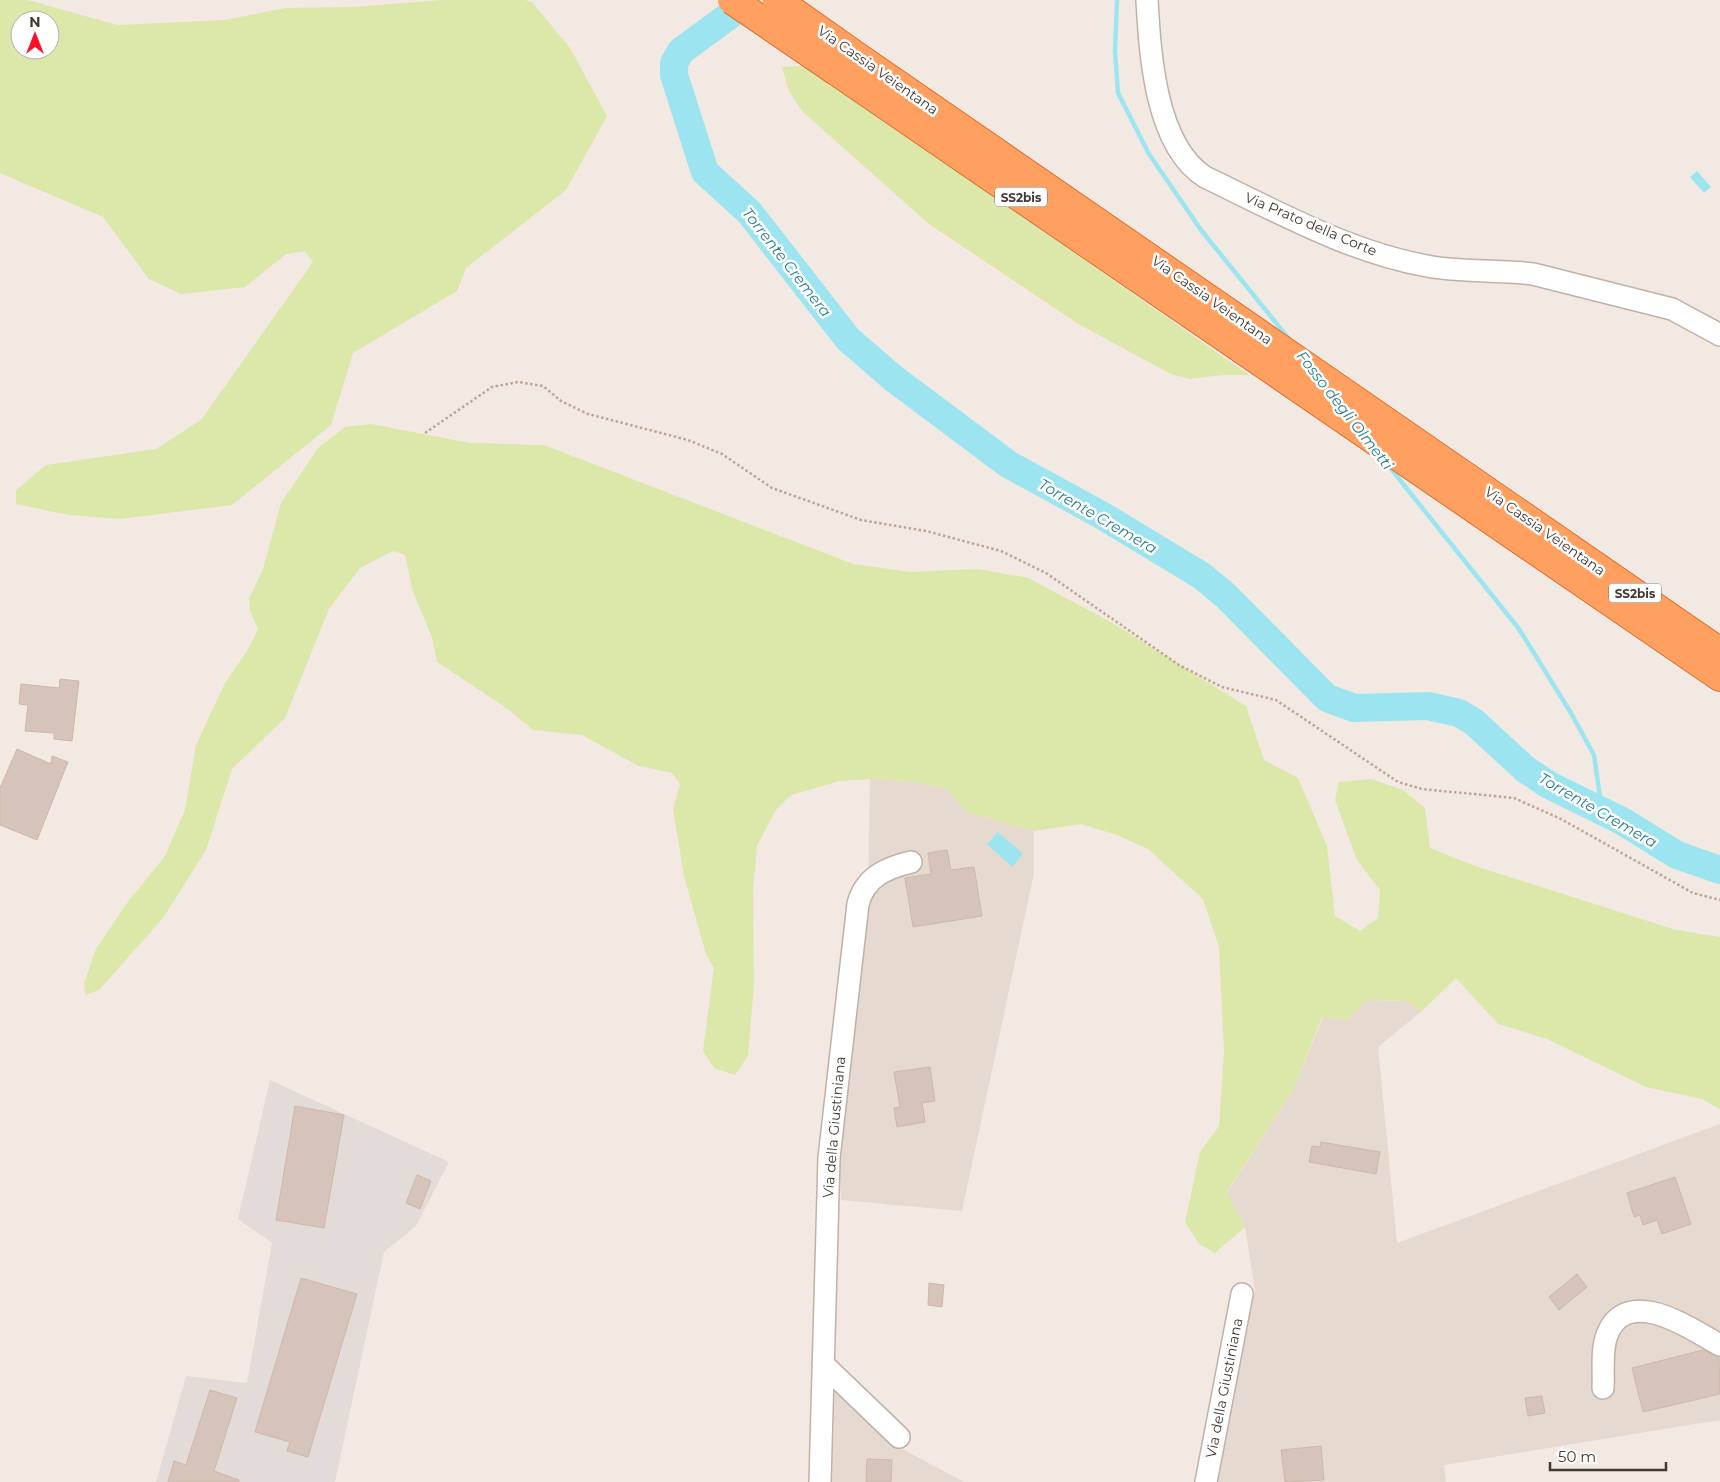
<svg xmlns="http://www.w3.org/2000/svg" width="1720" height="1482" font-family="Montserrat,sans-serif">
<style>
.residential{fill:#e6d9d0}
.industrial{fill:#e3dbd8}
.green{fill:#dce7aa;fill-rule:evenodd}
.water{fill:#9ce5f0}
.lines{fill:none;stroke-linecap:round;stroke-linejoin:round}
.stream{stroke:#9ce5f0;stroke-width:4.5}
.river{stroke:#9ce5f0;stroke-width:28}
.building{fill:#d6c4bb;stroke:#ceb7ab}
.minor-casing{stroke:#c0b1a8;stroke-width:24}
.highway-casing{stroke:#df6f2f;stroke-width:30}
.path{stroke:#bfa596;stroke-width:2.5;stroke-dasharray:2.5 2.5;stroke-linecap:butt}
.minor{stroke:#fff;stroke-width:21}
.highway{stroke:#ff9f60;stroke-width:28}
.highway-bridge-casing{stroke:#df6f2f;stroke-width:30;stroke-linecap:butt}
.highway-bridge{stroke:#ff9f60;stroke-width:28}
.labels{text-anchor:middle;dominant-baseline:central;stroke-width:5;stroke-linejoin:round;paint-order:stroke}
.shield{fill:#fff;stroke:#7b7470;stroke-width:1}
.shield-label{font-size:12px;font-weight:bold;fill:#433833}
.street-label{font-size:14px;fill:#433833;stroke:#fff}
.water-label{font-size:15px;font-style:italic;fill:#277f8f;stroke:#fff}
</style>
<rect width="100%" height="100%" fill="#f2e9e2"/>
<path class="residential" d="M870,779l38,2 39,8 19,23 68,19v42l-72,338 -121,-11 -2,-53 29,-242z
M1368,1000l37,1 17,10 -44,36 19,196 323,-119v296l-276,45 2,17h-231l40,-192 -10,-63 -18,-34 66,-103 30,-73 23,3z
M835,1386l71,65 58,31h-132z"/>
<path class="industrial" d="M270,1080l179,82 -33,64 -32,26 -49,230h-179l30,-106 61,7 25,-140 -34,-24z"/>
<path class="green" d="M0,0h28l89,25 108,-5 60,-12 68,-1 90,-7h82l7,2 38,46 37,68 -41,74 -100,78 -9,23 -104,62 -22,72 -99,80 -112,14 -51,-4 -53,-11v-14l30,-25 110,-16 45,-29 112,-158 -8,-11 -19,3 -41,33 -64,7 -32,-15 -46,-62 -103,-44zM20,20h30v30h-30z
M800,66l13,4 436,305h-26l-34,4 -18,-5 -91,-49 -151,-101 -127,-113 -13,-20 -7,-24z
M371,424l99,19 74,2 309,119 57,8 68,-3 50,9 81,43 137,85 18,54 34,18 29,68 8,70 25,15 18,-13 2,-28 -23,-30 -22,-60 4,-18 32,-3 32,11 22,18 5,40 45,18 201,64 44,7v172l-18,-10 -56,-12 -99,-48 -49,-15 -42,-46 -34,33 -17,-10 -37,-1 -22,20 -24,-3 -29,73 -66,102 18,35 -30,26 -16,-9 -14,-22 15,-70 19,-26 5,-74 -5,-105 -16,-48 -55,-50 -31,-14 -36,-11 -47,7 -68,-19 -19,-23 -39,-8 -38,-2 -30,2 -49,14 -16,16 -18,35 -4,43 1,96 -6,71 -13,19 -21,-7 -11,-17 11,-83 -8,-14 -22,-78 -11,-67 7,-25 -8,-11 -33,-7 -57,-31 -49,-5 -25,-21 -71,-47 -5,-25 -19,-45 -8,-37 -12,-4 -33,17 -31,41 -44,109 -53,51 -26,81 -43,68 -64,72 -14,5 -1,-12 12,-34 31,-46 38,-47 20,-46 11,-65 29,-62 24,-35 9,-19 -8,-18 -1,-12 14,-30 18,-66 37,-55 27,-21z"/>
<path class="water" d="M1697,171l14,16 -7,6 -14,-16z
M998,832l25,22 -11,13 -25,-23z"/>
<g class="lines">
<path class="stream" d="M1117,0l-2,51 3,42 31,61 52,76 88,109
M1388,465l131,164 52,84 23,42 8,56"/>
<path class="river" d="M744,0l-14,15 -49,36 -7,12v12l31,97 44,40 99,127 45,39 115,86 95,52 99,60 23,19 102,103 27,10 74,-2 31,7 15,9 51,47 24,16 73,36 55,34 43,15"/>
</g>
<path class="building" d="M60,679l19,2 -7,60 -18,-2v-6l-29,-2 3,-26 -9,-1 2,-20 38,4z
M17,749l34,15 1,-8 16,6 -31,78 -37,-15v-37z
M947,850l4,20 23,-3 8,49 -69,11 -8,-49 26,-4 -3,-21z
M930,1067l5,34 -13,2 3,19 -28,5 -3,-19 6,-1 -6,-35z
M295,1106l49,9 -20,113 -48,-8z
M1321,1142l59,10 -4,22 -67,-12 3,-16 8,1z
M417,1175l14,6 -11,28 -14,-6z
M1675,1177l16,47 -29,10 -5,-14 -14,5 -3,-10 -6,2 -7,-24z
M1577,1274l10,13 -28,23 -10,-13z
M301,1278l56,16 -49,163 -21,-6 3,-9 -35,-10z
M929,1283l15,2 -2,22 -14,-2z
M1703,1350l16,7 1,37 -77,18 -11,-44z
M210,1390l27,8 -23,73 25,9v2h-71l6,-21 12,4z
M1542,1396l3,17 -17,3 -3,-18z
M1321,1446l3,34 -39,2 -4,-32z
M867,1459l25,1 -1,22h-25z"/>
<g class="lines">
<g class="minor-casing">
<path id="minor" d="M1147,0c3,53 8,145 58,177 71,34 144,75 222,89 35,7 70,3 106,8l139,35 48,26
M823,1364l76,73
M1603,1388c1,-16 -2,-38 4,-53 20,-52 85,-5 113,10
M820,1482l9,-324 29,-254c7,-27 28,-36 53,-42
M1206,1482l36,-188"/>
</g>
<g class="highway-casing">
<path id="highway" d="M852,53l868,599
M836,71l884,606"/>
</g>
<path class="path" d="M425,433l67,-46 26,-5 25,4 18,15 27,13 100,26 34,14 50,34 89,32 65,11 75,20 45,22 133,92 43,22 54,13 122,82 24,7 92,9 47,21 132,74 27,7"/>
<use href="#minor" class="minor"/>
<use href="#highway" class="highway"/>
<g class="highway-bridge-casing">
<path id="highway-bridge" d="M732,0l104,71
M777,0l75,53"/>
</g>
<use href="#highway-bridge" class="highway-bridge"/>
</g>
<g class="labels">
<g class="shield">
<rect x="995" y="187.5" width="52" height="19" rx="4"/>
<rect x="1609" y="583.5" width="52" height="19" rx="4"/>
</g>
<g class="shield-label">
<text x="1021" y="197">SS2bis</text>
<text x="1635" y="593">SS2bis</text>
</g>
<g class="street-label">
<text transform="translate(878 70) rotate(35)">Via Cassia Veientana</text>
<text transform="translate(1311 224) rotate(23)">Via Prato della Corte</text>
<text transform="translate(1212 300) rotate(35)">Via Cassia Veientana</text>
<text transform="translate(1545 531) rotate(35)">Via Cassia Veientana</text>
<text transform="translate(834 1127) rotate(-85)">Via della Giustiniana</text>
<text transform="translate(1224 1388) rotate(-79)">Via della Giustiniana</text>
</g>
<g class="water-label">
<text transform="translate(787 262) rotate(52)">Torrente Cremera</text>
<text transform="translate(1345 410) rotate(52)">Fosso degli Olmetti</text>
<text transform="translate(1098 516) rotate(30)">Torrente Cremera</text>
<text transform="translate(1598 810) rotate(30)">Torrente Cremera</text>
</g>
</g>
<g transform="translate(35 35)"><circle r="24" fill="#ffffff" stroke="#b4afad"/>
<path d="M0-4L9 19L0 12L-9 19Z" fill="#fd0e2b"/>
<text y="-8" font-size="14" font-weight="bold" text-anchor="middle" fill="#433833">N</text>
</g>
<path d="M1550 1462v8h116v-8" fill="none" stroke="#433833" stroke-width="2.5"/>
<text x="1558" y="1462" font-size="15" fill="#433833" stroke="#ffffff" stroke-width="4" paint-order="stroke">50 m</text>
</svg>
